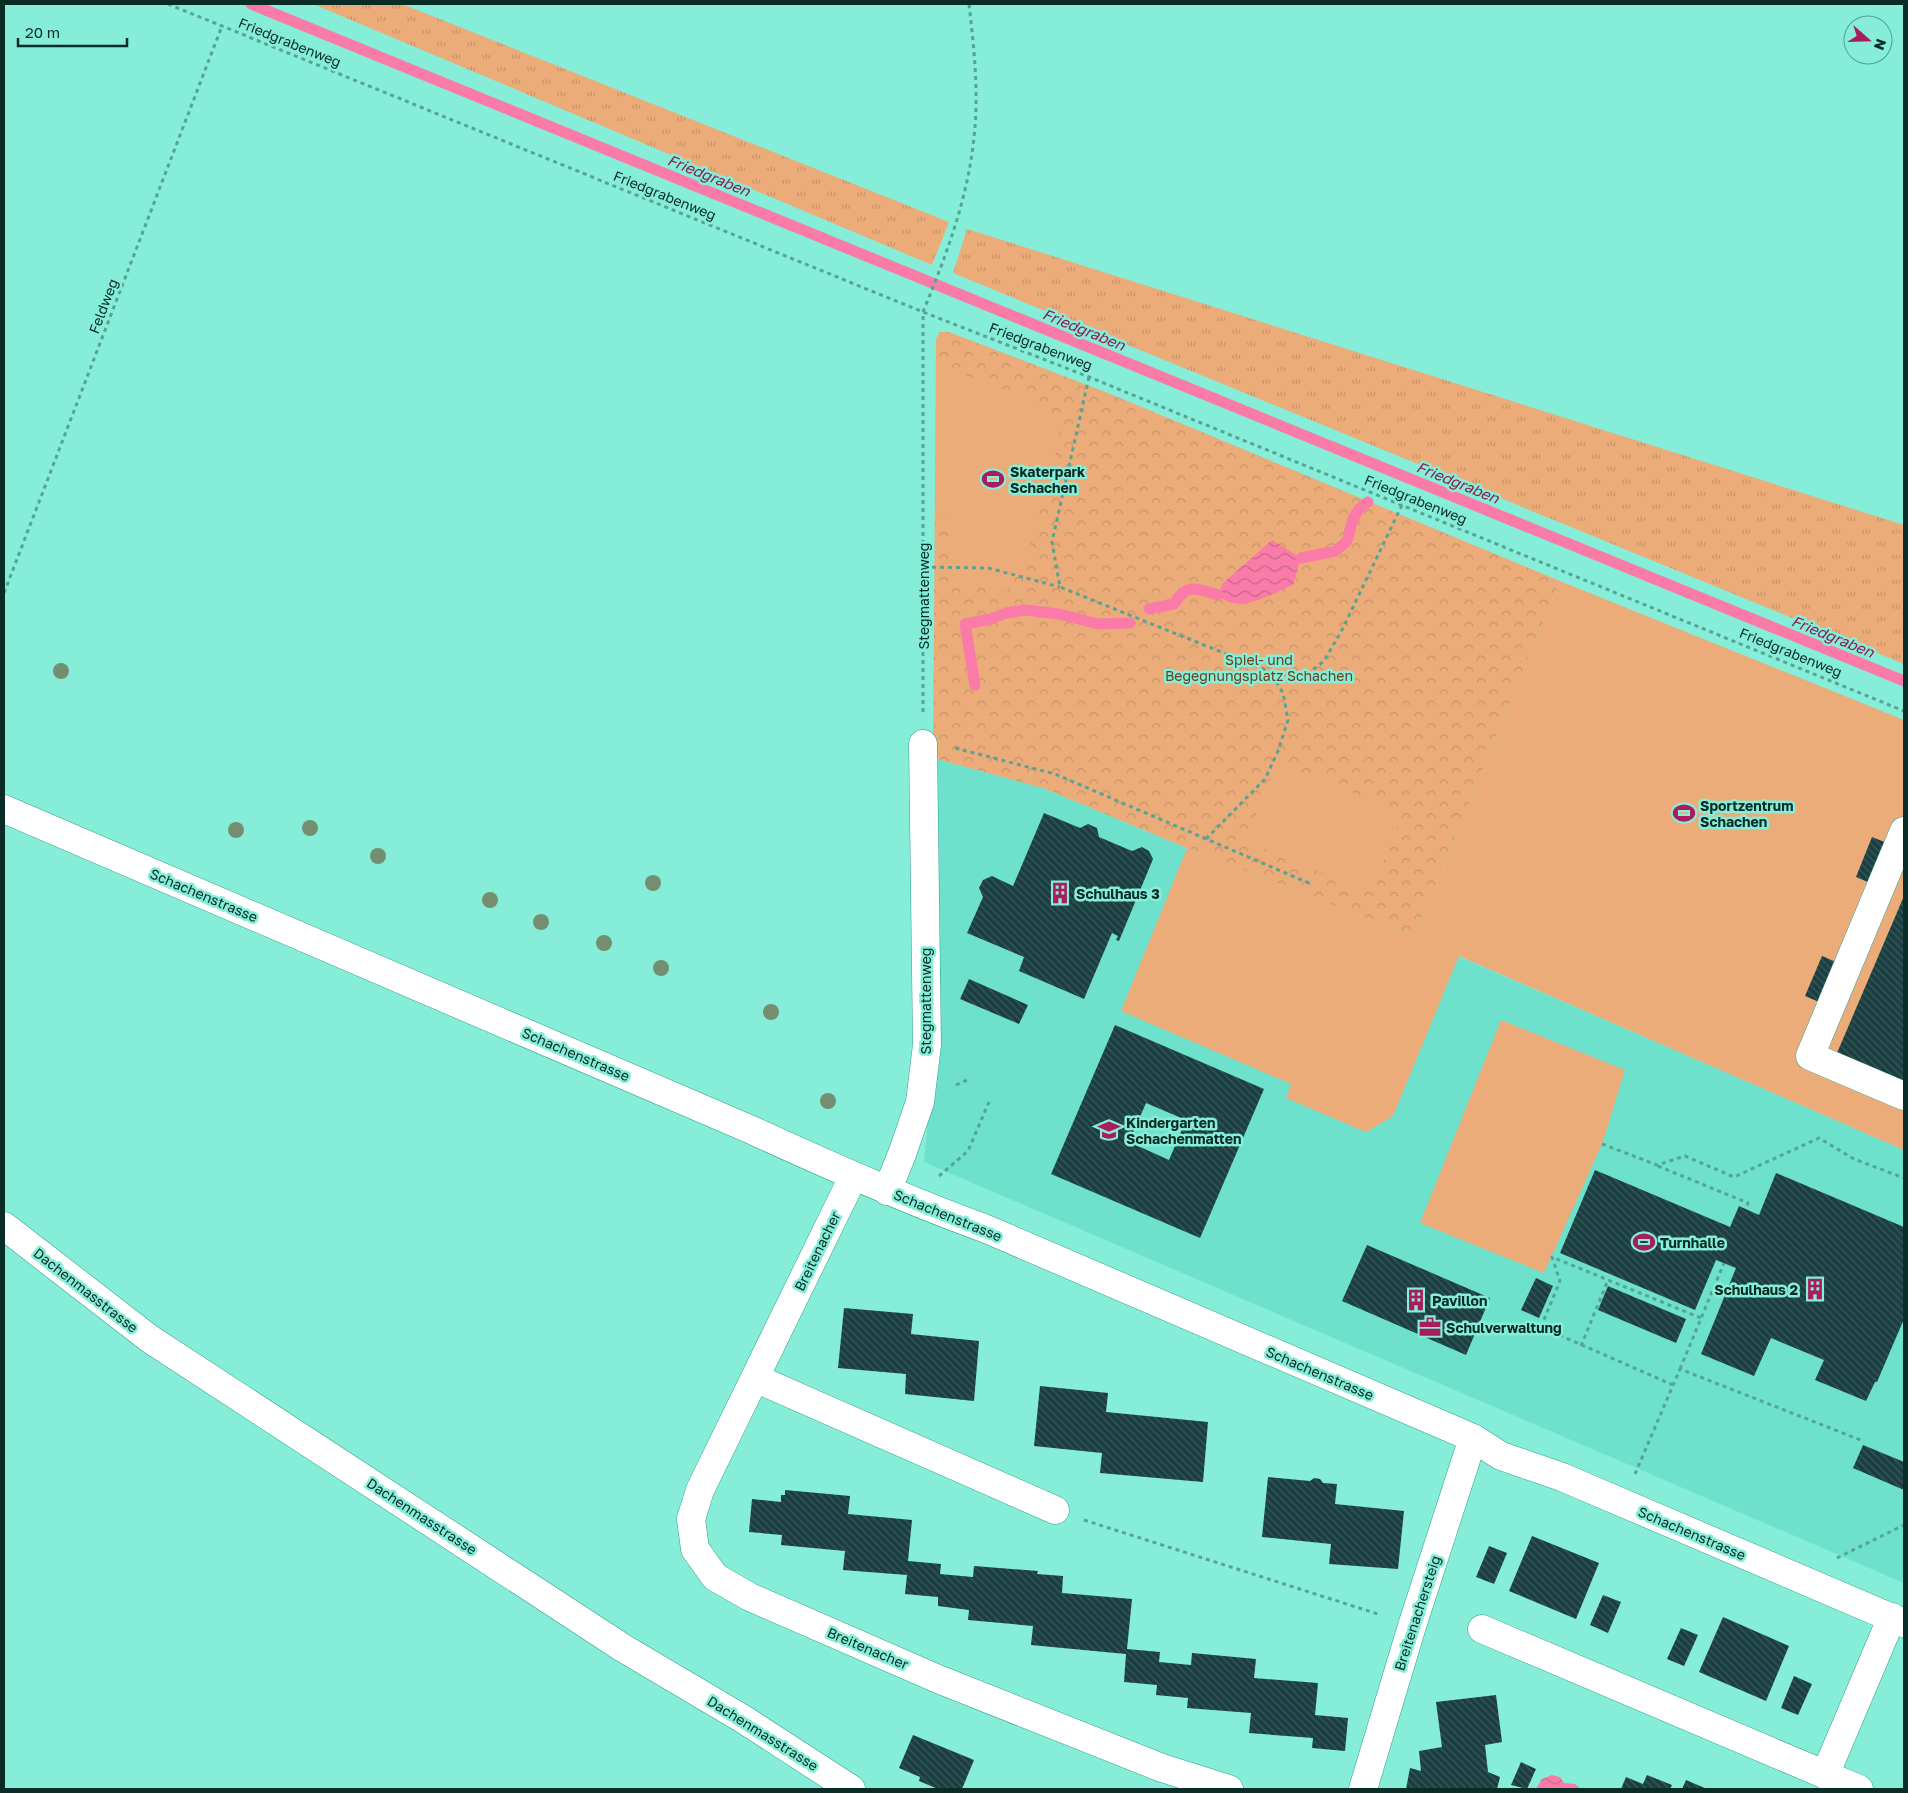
<svg xmlns="http://www.w3.org/2000/svg" width="1908" height="1793" font-family="'Golos Text',sans-serif">
<style>
.built{fill:#6de1cc}
.grass{fill:url(#grass-tufts)}
.park{fill:url(#park-crowns)}
.garden{fill:#ebac7a}
.water{fill:url(#water-waves)}
.lines{fill:none;stroke-linecap:round;stroke-linejoin:round}
.stream{stroke:#fa7ba8;stroke-width:11}
.building{fill:url(#building-back-hatch);fill-rule:evenodd}
.minor-casing{stroke:#31a18e;stroke-width:29}
.path{stroke:#56a495;stroke-width:3;stroke-dasharray:4 4;stroke-linecap:butt}
.minor{stroke:#fff;stroke-width:28}
.tree{fill:#768e70}
.labels{text-anchor:middle;dominant-baseline:central;stroke-width:5;stroke-linejoin:round;paint-order:stroke}
.street-label{font-size:14px;fill:#092c26;stroke:#85edd8}
.poi-label{font-size:14px;font-weight:bold;fill:#092c26;stroke:#85edd8;text-anchor:start}
.park-label{font-size:14px;fill:#69401b;stroke:#85edd8}
.water-label{font-size:15px;font-style:italic;fill:#8c1b4e;stroke:#85edd8}
</style>
<defs>
<pattern id="grass-tufts" width="24" height="20" patternUnits="userSpaceOnUse" patternTransform="scale(1.25)"><rect width="24" height="20" fill="#ebac7a"/><path d="M3 7l-1-3M5 7V3M7 7l1-3M15 17l-1-3M17 17v-4M19 17l1-3" fill="none" stroke="#c89469"/></pattern>
<pattern id="park-crowns" width="20" height="18" patternUnits="userSpaceOnUse" patternTransform="scale(1.25)"><rect width="20" height="18" fill="#ebac7a"/><path d="M2 6a3 3 0 1 1 6 0M12 15a3 3 0 1 1 6 0" fill="none" stroke="#c89469"/></pattern>
<pattern id="water-waves" width="16" height="10" patternUnits="userSpaceOnUse" patternTransform="scale(1.25)"><rect width="16" height="10" fill="#fa7ba8"/><path d="M0 5q4-4 8 0t8 0" fill="none" stroke="#c96589"/></pattern>
<pattern id="building-back-hatch" width="6" height="6" patternUnits="userSpaceOnUse" patternTransform="scale(1.25)"><rect width="6" height="6" fill="#1b3f41"/><path d="M-1 5l2 2M0 0l6 6M5-1l2 2" fill="none" stroke="#3a595a"/></pattern>
</defs>
<rect width="100%" height="100%" fill="#85edd8"/>
<path class="built" d="M933,758l110,30 144,60 227,89 490,213v433l-980,-421 7,-76z"/>
<path class="grass" d="M313,4h89l547,218 -17,43z
M967,229l937,296v139l-951,-391z"/>
<path class="park" d="M940,332h9l159,61 452,188 -146,356 -227,-89 -144,-60 -110,-30 3,-419z"/>
<path class="garden" d="M939,365l103,39c13,13 18,23 16,41l-36,127 -11,7 -4,13 -39,-8 -17,-9v-62h-13z
M1560,581l344,139v430l-445,-194 -66,160 -27,16 -80,-34 5,-14 -170,-73 66,-163 227,89z
M1278,762l125,52 -33,78 -125,-51z
M1501,1020l124,50 -23,74 -58,129 -124,-50z"/>
<path class="water" d="M1272,540l29,18 -8,27c-22,9 -55,31 -75,10l5,-12z
M1552,1775l8,2 4,6 11,1 6,5h-45l6,-10z"/>
<g class="lines">
<path class="stream" d="M251,4l1653,677
M1301,558l35,-7 11,-10 6,-22 6,-10 9,-7
M1149,609l25,-5c13,-22 23,-15 44,-9
M975,685l-10,-61 26,-5 15,-6 19,-3 34,4 39,10 32,-1"/>
</g>
<path class="building" d="M1044,813l36,15 8,-4 9,4 2,9 33,14 10,-4 7,4 4,8 -34,82 -3,-1 2,-4 -6,-3 -28,66 -65,-28 5,-14 -57,-24 16,-36 -4,-9 4,-8 9,-4 21,10z
M1872,837l15,6 -17,40 -14,-6z
M1904,896v186l-67,-29z
M1822,956l14,6 -17,40 -14,-6z
M969,979l59,26 -9,19 -59,-25z
M1115,1025l149,64 -64,149 -149,-64zM1146,1103l40,17 -17,40 -40,-18z
M1595,1170l135,57 9,-21 20,9 17,-42 128,54v92l-27,63h-2l-9,19 -51,-21 9,-20 -53,-22 -17,38 -53,-22 35,-86 -20,-8 -21,50 -135,-57z
M1367,1245l123,53 -24,57 -124,-54z
M1536,1278l17,8 -14,32 -18,-8z
M1608,1286l78,33 -10,24 -78,-33z
M844,1308l69,6 -2,20 68,7 -5,60 -69,-7 1,-20 -68,-6z
M1040,1386l68,7 -2,19 102,10 -5,60 -103,-9 2,-20 -68,-7z
M1863,1445l41,17v28l-51,-22z
M1268,1477l42,4 4,-3 6,1 3,4 14,1 -2,20 69,7 -6,58 -69,-5 2,-20 -69,-7z
M785,1490l65,6 -2,18 64,6 -4,41 33,3 -1,10 33,3 1,-11 64,5 -1,3 26,2 -1,17 70,6 -5,50 33,3 -1,10 32,3 1,-12 64,6 -2,19 64,5 -3,32 33,3 -3,33 -33,-3 1,-10 -64,-5 2,-20 -64,-5 1,-10 -32,-3 1,-10 -33,-3 2,-28 -95,-9 2,-19 -65,-6 1,-10 -31,-4v-9l-33,-3 2,-19 -64,-5 2,-19 -64,-6 1,-10 -33,-3 3,-33 29,3v-7h4z
M1532,1536l67,27 -23,56 -67,-28z
M1489,1546l18,7 -13,31 -18,-7z
M1603,1595l18,7 -13,31 -18,-8z
M1723,1617l66,29 -23,55 -67,-29z
M1681,1628l17,7 -14,31 -17,-7z
M1794,1676l18,8 -14,31 -17,-7z
M1496,1695l6,47 -17,3 3,27 12,5 -3,12h-91l4,-21 11,3 -2,-20 23,-4 -6,-45z
M913,1735l61,25 -12,29h-24l-19,-8 1,-4 -21,-9z
M1521,1762l15,7 -9,20 -16,-4z
M1647,1775l25,10 -2,4h-49l5,-12 17,7z
M1686,1780l21,9h-25z"/>
<g class="lines">
<g class="minor-casing">
<path id="minor" d="M4,809l750,322c76,35 152,69 230,97l489,210 28,18 61,21 342,146
M1904,831l-94,225 94,40
M853,1177l-153,313 -9,29 4,30 20,28 35,20 188,82 224,89 67,21
M887,1191l15,-37 18,-52 7,-57 -4,-301
M4,1226l146,113 473,309 120,71 108,70
M755,1378l300,132
M1482,1629l377,160
M1825,1775l67,-158
M1363,1789l49,-163 61,-188"/>
</g>
<path class="path" d="M168,4l755,308 166,65 815,334
M1089,377l-37,165 8,45 211,85 31,6 22,-17 19,-33 59,-123
M924,567l64,1 72,19
M4,593l218,-567
M923,712v-400c23,-56 45,-114 51,-175 5,-44 0,-89 -5,-133
M955,748l100,26 256,110
M1206,839l59,-60 13,-28 10,-31 -5,-27 -12,-20
M956,1085l11,-5
M1602,1144l55,21 28,-9 49,21 85,-39 35,21 50,19
M1658,1166l90,37 -2,6
M939,1176l29,-25 21,-49
M1581,1346l27,-66
M1680,1369l44,-106
M1673,1385l-132,-58 19,-46 -8,-24 149,61
M1635,1474l45,-105 183,72
M1084,1520l297,95
M1837,1558l67,-33"/>
<use href="#minor" class="minor"/>
</g>
<g class="tree">
<circle cx="61" cy="671" r="8"/>
<circle cx="310" cy="828" r="8"/>
<circle cx="236" cy="830" r="8"/>
<circle cx="378" cy="856" r="8"/>
<circle cx="653" cy="883" r="8"/>
<circle cx="490" cy="900" r="8"/>
<circle cx="541" cy="922" r="8"/>
<circle cx="604" cy="943" r="8"/>
<circle cx="661" cy="968" r="8"/>
<circle cx="771" cy="1012" r="8"/>
<circle cx="828" cy="1101" r="8"/>
</g>
<defs>
<g id="stadium-bare" transform="scale(1.725)"><path d="M0-5a6.5 5 0 1 0 0 10a6.5 5 0 1 0 0-10ZM-3.5-1.8h7v3.6h-7Z" fill="#a91c5d" stroke="#85edd8" stroke-width="2.5" paint-order="stroke"/></g>
<g id="building-bare" transform="scale(1.725)"><path d="M-4-6H4V6H1V3H-1V6H-4ZM-2.5-4.3h1.7v1.8h-1.7ZM.8-4.3h1.7v1.8H.8ZM-2.5-1h1.7V.8h-1.7ZM.8-1h1.7V.8H.8Z" fill="#a91c5d" stroke="#85edd8" stroke-width="2.5" paint-order="stroke"/></g>
<g id="school-bare" transform="scale(1.725)"><path d="M0-5L7-2L0 1L-7-2ZM-4 1L0 2.5L4 1V4Q0 6-4 4Z" fill="#a91c5d" stroke="#85edd8" stroke-width="2.5" paint-order="stroke"/></g>
<g id="office-bare" transform="scale(1.725)"><path d="M-6-3h4V-5.5h4V-3h4V5H-6ZM-1-4.5V-3h2v-1.5ZM-6 0V1H6V0Z" fill="#a91c5d" stroke="#85edd8" stroke-width="2.5" paint-order="stroke"/></g>
</defs>
<g fill-rule="evenodd">
<use href="#stadium-bare" x="993" y="479"/>
<use href="#stadium-bare" x="1684" y="813"/>
<use href="#building-bare" x="1060" y="893"/>
<use href="#school-bare" x="1109" y="1130"/>
<use href="#stadium-bare" x="1644" y="1242"/>
<use href="#building-bare" x="1815" y="1289"/>
<use href="#building-bare" x="1416" y="1300"/>
<use href="#office-bare" x="1430" y="1327"/>
</g>
<g class="labels">
<g class="street-label">
<text transform="translate(290 42) rotate(22)">Friedgrabenweg</text>
<text transform="translate(665 195) rotate(22)">Friedgrabenweg</text>
<text transform="translate(103 306) rotate(-69)">Feldweg</text>
<text transform="translate(1041 346) rotate(21)">Friedgrabenweg</text>
<text transform="translate(1416 499) rotate(22)">Friedgrabenweg</text>
<text transform="translate(923 596) rotate(-90)">Stegmattenweg</text>
<text transform="translate(1791 652) rotate(22)">Friedgrabenweg</text>
<text transform="translate(204 895) rotate(23)">Schachenstrasse</text>
<text transform="translate(925 1001) rotate(-90)">Stegmattenweg</text>
<text transform="translate(576 1054) rotate(23)">Schachenstrasse</text>
<text transform="translate(948 1215) rotate(22)">Schachenstrasse</text>
<text transform="translate(817 1251) rotate(-64)">Breitenacher</text>
<text transform="translate(86 1290) rotate(38)">Dachenmasstrasse</text>
<text transform="translate(1320 1373) rotate(23)">Schachenstrasse</text>
<text transform="translate(422 1516) rotate(33)">Dachenmasstrasse</text>
<text transform="translate(1692 1533) rotate(23)">Schachenstrasse</text>
<text transform="translate(1417 1613) rotate(-72)">Breitenachersteig</text>
<text transform="translate(868 1648) rotate(23)">Breitenacher</text>
<text transform="translate(763 1733) rotate(32)">Dachenmasstrasse</text>
</g>
<g class="poi-label">
<text x="1010" y="471">Skaterpark<tspan x="1010" dy="16">Schachen</tspan></text>
<text x="1700" y="805">Sportzentrum<tspan x="1700" dy="16">Schachen</tspan></text>
<text x="1076" y="893">Schulhaus 3</text>
<text x="1126" y="1122">Kindergarten<tspan x="1126" dy="16">Schachenmatten</tspan></text>
<text x="1660" y="1242">Turnhalle</text>
<text x="1798" y="1289" text-anchor="end">Schulhaus 2</text>
<text x="1432" y="1300">Pavillon</text>
<text x="1446" y="1327">Schulverwaltung</text>
</g>
<g class="park-label">
<text x="1259" y="659">Spiel- und<tspan x="1259" dy="16">Begegnungsplatz Schachen</tspan></text>
</g>
<g class="water-label">
<text transform="translate(709 175) rotate(22)">Friedgraben</text>
<text transform="translate(1084 329) rotate(22)">Friedgraben</text>
<text transform="translate(1458 482) rotate(22)">Friedgraben</text>
<text transform="translate(1833 636) rotate(22)">Friedgraben</text>
</g>
</g>
<rect width="1908" height="1793" fill="none" stroke="#092c26" stroke-width="10"/>
<g transform="translate(1868 40) rotate(110)"><circle r="24" fill="#85edd8" stroke="#53a091"/>
<path d="M0-4L9 19L0 12L-9 19Z" fill="#a91c5d"/>
<text y="-8" font-size="14" font-weight="bold" text-anchor="middle" fill="#092c26">N</text>
</g>
<path d="M18 38v8h109v-8" fill="none" stroke="#092c26" stroke-width="2.5"/>
<text x="25" y="38" font-size="15" fill="#092c26" stroke="#85edd8" stroke-width="4" paint-order="stroke">20 m</text>
</svg>
